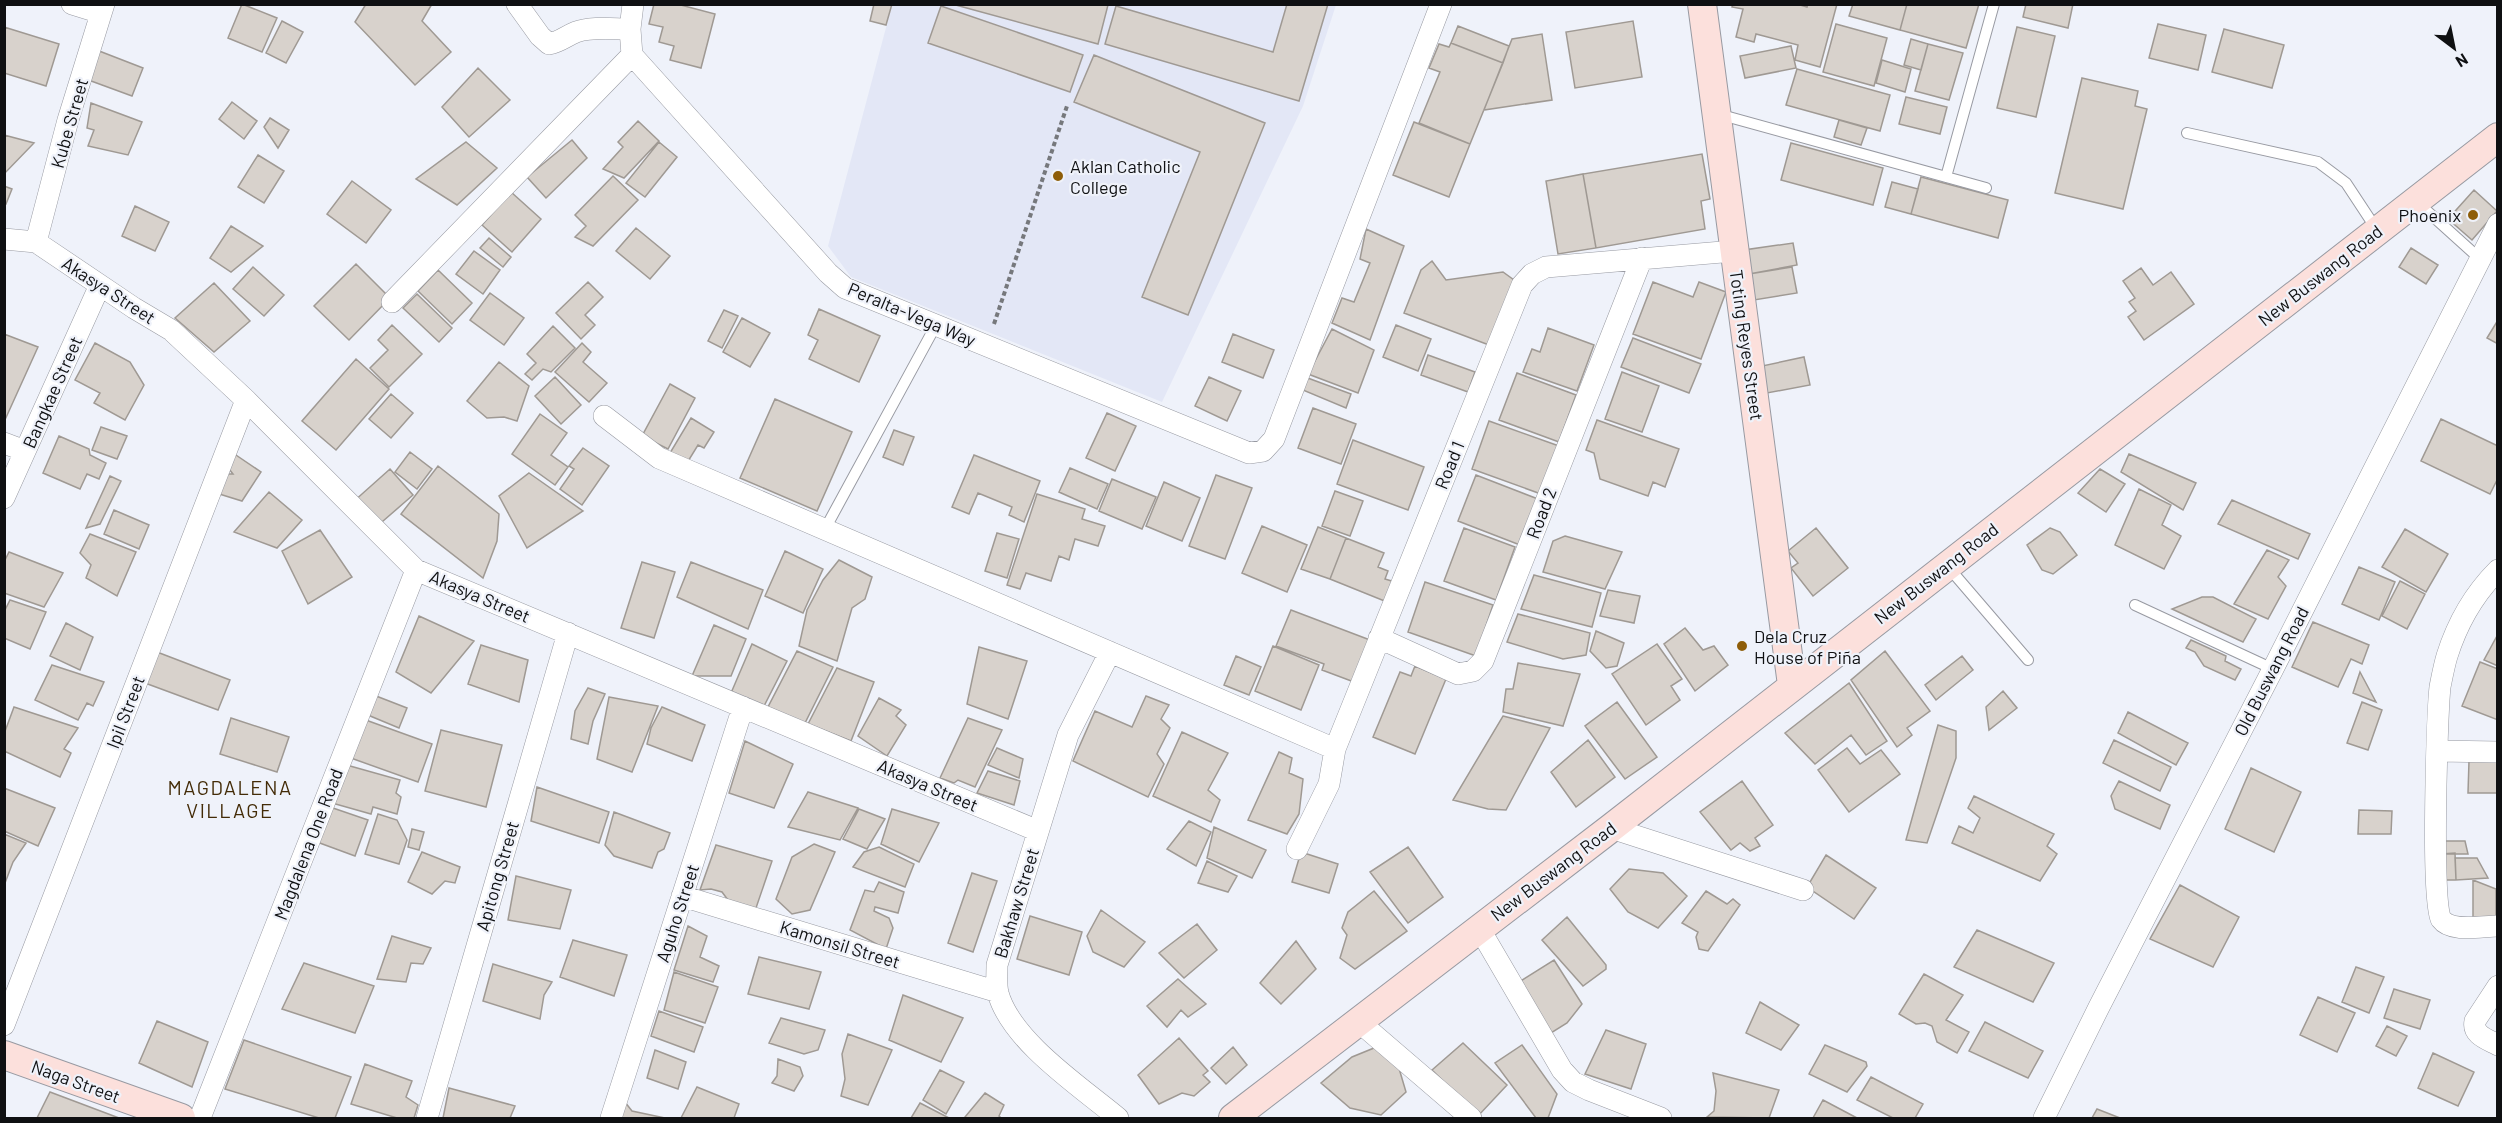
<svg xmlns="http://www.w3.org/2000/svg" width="2502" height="1123" font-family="Barlow,sans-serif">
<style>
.built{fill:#e3e7f6}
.building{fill:#d8d2cc;stroke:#9f9993;stroke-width:1.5}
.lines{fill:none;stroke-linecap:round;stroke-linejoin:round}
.lane-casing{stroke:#989aa2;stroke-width:12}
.street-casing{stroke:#989aa2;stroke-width:22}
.secondary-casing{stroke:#989aa2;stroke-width:30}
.path{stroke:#76787c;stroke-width:4;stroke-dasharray:4.5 3;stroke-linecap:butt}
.lane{stroke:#fff;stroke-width:10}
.street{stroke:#fff;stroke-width:21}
.secondary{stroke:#fce0dc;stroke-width:28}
.poi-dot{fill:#8e5d08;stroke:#eff2fa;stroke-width:2}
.labels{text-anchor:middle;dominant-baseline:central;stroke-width:4.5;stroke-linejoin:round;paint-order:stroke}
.street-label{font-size:18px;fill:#0f1012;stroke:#eff2fa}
.poi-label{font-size:18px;fill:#0f1012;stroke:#eff2fa;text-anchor:start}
.neighbourhood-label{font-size:20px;letter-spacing:1.5px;fill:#432b07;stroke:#eff2fa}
</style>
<rect width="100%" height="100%" fill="#eff2fa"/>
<path class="built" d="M892,5h444l-33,101 -141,296 -311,-125 -23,-31z"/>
<path class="building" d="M242,4l35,14 -15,34 -34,-14z
M366,4h66l-10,17 29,31 -36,33 -60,-63z
M654,4h23l38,10 -14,54 -31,-8 4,-14 -15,-4 4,-15 -14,-3z
M874,4h18l-6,21 -16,-4z
M952,4h156v1l-10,39z
M1287,4h41l-29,97 -194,-57 11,-38 157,46z
M1733,4h64l10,3 1,-3h29l-17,63 -25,-7 3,-15 -42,-11 -2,8 -18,-5 7,-28 -11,-2z
M1853,4h54l-7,26 -51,-14z
M1907,4h72l-13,44 -66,-18z
M2026,4h47l-5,24 -45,-11z
M941,6l142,49 -13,37 -142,-49z
M282,21l21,11 -17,31 -20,-10z
M1633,21l9,56 -67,11 -9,-56z
M1836,24l51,14 -13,48 -51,-14z
M2158,24l48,11 -8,35 -49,-12z
M1458,26l51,20 -6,17 -52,-20z
M4,27l55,17 -13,42 -42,-13z
M2017,27l38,9 -19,81 -39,-9z
M2224,29l60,16 -12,43 -60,-16z
M1542,34l10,66 -68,10 28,-71z
M1911,39l17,5 -7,26 -17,-5z
M1451,43l52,20 -33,81 -51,-21 21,-51 -11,-4 10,-24 10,3z
M1928,44l35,9 -14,47 -34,-9z
M1791,46l5,22 -51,10 -5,-22z
M94,49l49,19 -11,28 -49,-18z
M1094,55l171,68 -77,192 -46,-18 58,-145 -126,-50z
M1882,60l29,9 -6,23 -29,-9z
M478,68l32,32 -41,37 -27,-30z
M1797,69l93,26 -10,36 -94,-26z
M2082,78l56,13 -3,15 12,3 -24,100 -68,-16z
M1906,97l41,10 -7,27 -41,-10z
M232,102l25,19 -13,18 -25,-20z
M91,103l51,19 -14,33 -40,-9 6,-16 -7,-2z
M270,118l19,12 -11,18 -14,-21z
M1839,120l28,8 -6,17 -27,-8z
M638,121l21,20 -35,37 -21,-9 20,-22 -5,-5z
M1414,122l56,22 -21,53 -56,-22z
M4,135l30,8 -30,31z
M572,140l15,18 -41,40 -19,-21z
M466,142l31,26 -40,37 -41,-26z
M659,142l18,15 -32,40 -19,-14z
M1791,143l92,25 -10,37 -92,-25z
M1702,154l8,45 -9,2 4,28 -109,19 -13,-74z
M258,155l26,16 -20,32 -26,-16z
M1583,174l13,74 -38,6 -12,-73z
M613,176l25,24 -45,46 -18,-9 11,-11 -11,-11z
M1921,177l87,23 -10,38 -87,-24z
M352,181l39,29 -25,33 -39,-29z
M1892,182l26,7 -7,25 -26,-7z
M4,186l8,3 -6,15 -2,-1z
M2474,190l23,21 -25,29 -24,-21z
M511,192l30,27 -29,33 -30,-27z
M135,206l34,16 -14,29 -33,-15z
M231,226l32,20 -32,26 -21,-14z
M636,228l34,28 -20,23 -34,-28z
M1366,229l38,17 -34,94 -38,-17 10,-25 12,4 16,-39 -10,-4z
M489,238l22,19 -8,10 -23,-19z
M1793,243l4,22 -48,9 -5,-24z
M2411,248l27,17 -12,19 -27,-17z
M474,251l26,19 -17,24 -27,-20z
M1432,261l14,19 57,-8 11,8 -25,65 -85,-32 17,-43z
M356,264l34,34 -41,42 -35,-34z
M253,267l31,28 -20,21 -31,-27z
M1792,267l5,26 -43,7 -5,-26z
M2141,268l12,17 18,-13 23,32 -50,36 -16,-23 8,-6 -7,-9 6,-4 -12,-17z
M438,270l34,33 -20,21 -34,-33z
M588,282l15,15 -18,18 10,10 -14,14 -25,-26z
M1653,282l40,15 6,-15 27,10 -25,67 -68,-25z
M214,283l36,38 -36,31 -39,-34z
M490,293l34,25 -20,27 -34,-25z
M417,294l35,34 -13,14 -36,-34z
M819,309l61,27 -21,46 -50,-23 9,-19 -10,-5z
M724,310l14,6 -16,32 -14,-7z
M742,318l28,15 -20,34 -27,-15z
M2498,320v24l-11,-6z
M392,325l30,29 -33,33 -19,-19 18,-18 -10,-10z
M1396,325l35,14 -13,32 -35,-14z
M553,326l22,22 -24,24 -8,-3 -11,11 -7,-6 11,-11 -9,-9z
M1548,328l46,17 -17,46 -54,-19 9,-23 8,3z
M1332,329l42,21 -16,43 -50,-19z
M4,334l34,13 -34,75z
M1233,334l41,16 -11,28 -41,-16z
M1633,338l68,26 -12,29 -68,-26z
M95,343l35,19 14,23 -19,35 -31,-17 6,-10 -25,-13z
M582,343l9,9 -8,10 24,21 -18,19 -34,-30z
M1428,355l47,17 -7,20 -47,-17z
M1804,357l6,28 -43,8 -5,-27z
M356,359l33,30 -53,61 -34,-29z
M499,362l30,24 -12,35 -13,-4 -17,1 -20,-17z
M1622,372l37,14 -17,46 -37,-13z
M1517,373l59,22 -17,47 -60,-22z
M555,377l26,28 -20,19 -26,-28z
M1209,377l32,14 -14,30 -32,-15z
M1305,377l46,17 -5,14 -48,-20z
M670,384l25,14 -27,51 -26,-13z
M391,394l22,19 -22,25 -22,-19z
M775,399l77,33 -35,79 -77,-33z
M1313,408l43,16 -15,40 -43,-16z
M1107,413l29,13 -21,45 -29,-13z
M540,414l27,19 -16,22 17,12 -13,18 -43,-31z
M691,418l23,14 -10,16 -6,-3 -11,18 -17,-10z
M2441,419l57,27v32l-8,16 -69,-33z
M1597,420l82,29 -14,38 -12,-5 -5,14 -48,-17 -6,-26 -8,-3z
M1489,421l70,25 -18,48 -69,-25z
M101,427l26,9 -10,23 -25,-9z
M894,430l20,7 -11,28 -20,-8z
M59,436l30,13 1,6 16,8 -7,16 -12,-5 -7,15 -37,-16z
M1353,440l71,27 -16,43 -71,-26z
M583,448l26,18 -27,39 -22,-16 14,-20 -5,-3z
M230,451l31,21 -19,29 -26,-8 6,-19h11l-7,-9z
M410,452l22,17 -15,20 -22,-17z
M2129,454l67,29 -13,27 -62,-38z
M974,455l66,26 -16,41 -15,-7 3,-8 -34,-14 -9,21 -17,-7z
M438,466l61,48 -2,27 -14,37 -82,-64z
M1070,468l38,16 -11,25 -38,-17z
M390,469l23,26 -38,33 -22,-26z
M2100,469l25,15 -19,28 -28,-19z
M529,473l54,38 -56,37 -28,-52z
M1216,475l36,13 -27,71 -36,-13z
M1476,475l62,24 -18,46 -62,-24z
M110,476l11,5 -21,43 -14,4z
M1112,479l44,18 -14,32 -43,-18z
M1164,482l36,16 -18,43 -36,-15z
M2139,489l32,16 -9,20 19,11 -17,33 -49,-24z
M1335,491l28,10 -13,35 -28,-10z
M269,492l33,28 -25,28 -43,-16z
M1037,494l48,15 -3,10 23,7 -7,20 -23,-7 -6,21 -10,-4 -8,25 -25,-8 -6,16 -13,-4z
M2232,500l78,34 -12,25 -80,-35z
M114,510l35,15 -10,24 -35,-15z
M1262,526l45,19 -20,47 -45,-19z
M1318,527l28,11 -16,41 -29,-10z
M1464,528l51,19 -19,53 -52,-19z
M1816,528l32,40 -35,28 -22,-28 7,-5 -10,-12z
M2050,528l10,4 17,23 -24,19 -11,-4 -15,-25z
M2405,529l43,25 -22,38 -44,-25z
M320,530l32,47 -44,27 -26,-53z
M997,533l22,6 -12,39 -22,-7z
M90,534l46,18 -19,44 -31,-18 5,-13 -11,-12z
M1565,536l57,16 -17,37 -62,-17 10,-31z
M1346,538l38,15 -6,14 10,4 -3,8 10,3 -8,20 -57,-23z
M2267,550l22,10 -11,17 8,9 -18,33 -34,-15z
M785,551l38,18 -20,44 -38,-17z
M9,552l54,21 -19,34 -40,-14v-31z
M839,560l33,17 -7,22 -13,9 -15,53 -38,-15 8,-36 16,-30z
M642,562l33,10 -21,66 -33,-10z
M691,562l72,28 -15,39 -71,-32z
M2359,567l36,15 -16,38 -37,-16z
M1534,575l67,18 -9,34 -71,-18z
M2400,581l25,13 -18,35 -25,-13z
M1425,582l68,23 -17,51 -68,-24z
M1608,590l32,6 -6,27 -34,-7z
M2202,597h11l43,22 -13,23 -71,-33z
M10,600l36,12 -16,37 -26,-11v-26z
M1291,610l79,30 -16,42 -32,-12 2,-6 -48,-18z
M1518,614l72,19 -4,22 -23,4 -56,-17z
M419,616l55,25 -43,52 -35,-21z
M2313,622l56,23 -7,19 -11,-5 -13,28 -46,-20z
M66,623l27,14 -13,33 -30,-14z
M714,625l32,14 -15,37h-39z
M1685,628l18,22 11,-4 14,19 -33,26 -31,-47z
M1596,631l28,12 -7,23 -11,2 -16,-17z
M2498,634v32l-14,-6z
M2191,640l35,16 -1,5 16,8 -6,11 -31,-14 -9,-14 -9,-4z
M752,644l35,17 -23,45 -33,-13z
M1657,644l25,35 -11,7 9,14 -34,25 -34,-51z
M481,645l47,15 -9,42 -51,-18z
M1273,646l46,19 -18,45 -46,-19z
M979,647l48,14 -19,58 -41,-15z
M797,651l36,16 -28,56 -37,-16z
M1885,651l45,60 -23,17 5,7 -15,12 -46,-67z
M157,652l73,28 -12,30 -73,-27z
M1236,656l25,11 -12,28 -25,-10z
M1962,656l11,14 -37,30 -11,-15z
M2480,662l18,7v51l-36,-14z
M1518,663l62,11 -17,52 -60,-14 3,-23h7z
M52,665l52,17 -11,24 -6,-3 -9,17 -43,-20z
M1415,666l31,13 -31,75 -42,-17 27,-65 11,4z
M837,668l37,14 -23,59 -43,-17z
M2360,672l16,30 -23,-9z
M1849,683l38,58 -21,14 -15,-20 -36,29 -30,-31z
M588,688l17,6 -12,27 -5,23 -17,-5 4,-28z
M2003,691l14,17 -28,22 -3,-23z
M371,694l36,14 -8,20 -36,-15z
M1146,696l23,9 -8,14 9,9 -13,26 7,10 -16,33 -75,-36 22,-50 37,16z
M609,697l49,9 -26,66 -35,-13z
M879,698l22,12 -5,6 10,9 -19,31 -29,-20z
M1617,702l40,55 -32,22 -40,-53z
M2362,702l20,8 -14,40 -21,-7z
M14,707l64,21 -14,21 7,4 -11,24 -56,-26v-17z
M662,707l43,18 -13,36 -45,-17 4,-16z
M2128,712l60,31 -12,22 -58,-32z
M1503,716l47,12 -44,82 -18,-1 -35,-9z
M231,718l58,19 -12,35 -57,-18z
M968,718l34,12 -27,57 -17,-7 -4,3 -14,-5z
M363,719l69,25 -14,38 -70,-25z
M1938,725l18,6v27l-29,85 -21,-3z
M441,730l61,15 -16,62 -61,-16z
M1182,732l46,21 -20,37 12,10 -9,22 -58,-26z
M1588,740l27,37 -39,30 -25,-35z
M2114,740l57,27 -11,24 -57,-28z
M745,741l48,23 -19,44 -45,-15z
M997,748l26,11 -4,19 -31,-13z
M1847,748l13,16 21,-14 19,24 -51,38 -31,-42z
M1279,752l13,6 -3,15 14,6 -4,35 -12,20 -39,-14z
M2469,761l29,1v31h-30z
M343,764l57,16 -4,13 5,4 -4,17 -24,-7 -2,7 -39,-11z
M2251,768l50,24 -27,60 -49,-23z
M988,771l32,10 -6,24 -37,-12z
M1742,781l31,44 -18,13 5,8 -10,5 -10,-8 -9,7 -31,-38z
M2119,781l51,24 -10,24 -45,-20 -4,-13z
M537,787l72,25 -10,31 -68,-22z
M4,788l51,20 -17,38 -34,-15z
M808,792l50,16 -18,32 -52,-13z
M1974,796l80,38 -7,12 10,8 -17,27 -88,-38 7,-17 14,7 7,-15 -12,-10z
M330,807l38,13 -13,36 -38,-14z
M859,809l26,10 -18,30 -24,-10z
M892,809l47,14 -20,39 -38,-18z
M2359,810l33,1 -1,23h-33z
M614,812l56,21 -6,16 -6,3 -6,16 -38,-12 -9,-11z
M378,814l19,6 10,20 -8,24 -34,-10z
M1189,821l22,11 -15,34 -29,-17z
M1214,827l52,23 -14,28 -45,-20z
M412,829l12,3 -5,18 -11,-3z
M4,834l22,9 -13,19 -8,21z
M2441,841h24l3,13h-27z
M814,844l21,8 -25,58 -18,4 -16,-15 16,-42z
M716,845l56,16 -16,47 -25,-4 -9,-12 -11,-3 -11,1z
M879,847l35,17 -9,23 -52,-20 11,-15z
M1408,847l35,50 -35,26 -38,-51z
M422,852l38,15 -5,16 -10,-2 -13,13 -24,-12z
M1301,852l37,12 -9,29 -37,-11z
M2455,853l1,27h-19l4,-26z
M1826,855l50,33 -22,31 -47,-32z
M2455,858h22l11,20 -32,2z
M1207,861l30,15 -9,16 -30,-9z
M1629,869l34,4 24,23 -29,32 -30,-16 -18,-23z
M972,873l25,8 -24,71 -25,-9z
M516,876l55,14 -11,39 -52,-9z
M2473,880l23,9v28h-23z
M879,882l25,10 -6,21 -23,-6 -1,4 15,7 4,10 -7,21 -36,-19 15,-40 9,2z
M2180,885l59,32 -26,50 -63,-28z
M1374,891l33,40 -52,38 -15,-11 7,-23 -5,-7 6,-16z
M1706,891l21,13 6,-5 7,6 -32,46 -9,-2 -3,-12 2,-5 -16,-9z
M1101,910l44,32 -21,25 -31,-15 -6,-16z
M1030,916l52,16 -13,43 -52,-16z
M1567,917l39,48v4l-23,17 -41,-46z
M1197,924l20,26 -33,28 -25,-25z
M688,926l19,10 -7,21 19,9 -6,16 -39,-12z
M1977,930l77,33 -21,39 -79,-35z
M392,936l39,12 -8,16 -12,-1 -5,19 -29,-3z
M573,940l54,15 -13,41 -54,-19z
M1296,941l20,28 -35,35 -21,-21z
M759,957l62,15 -12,37 -61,-15z
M1554,960l28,44 -15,19 -16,10 -32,-51z
M304,963l70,23 -19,47 -73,-24z
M493,964l59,18 -8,13 -4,24 -57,-18z
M2356,967l28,10 -15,36 -27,-11z
M674,972l44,15 -13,36 -41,-13z
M1924,974l39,21 -17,25 23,12 -12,21 -20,-11 -5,-16 -7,-3 -9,1 -17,-10z
M1178,979l28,25 -18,13 -7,-7 -14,17 -20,-21z
M2394,989l36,11 -10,29 -36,-11z
M903,995l60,23 -22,44 -52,-22z
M2318,997l37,16 -18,39 -37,-17z
M1760,1002l39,23 -18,25 -35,-17z
M659,1011l44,16 -9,25 -43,-16z
M781,1018l44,12 -7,20 -14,4 -35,-11z
M157,1021l51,21 -16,45 -53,-24z
M1985,1022l58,29 -15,27 -59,-27z
M2387,1026l20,10 -11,20 -20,-10z
M1606,1030l40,14 -15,45 -46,-15z
M848,1034l44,16 -24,55 -27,-9 4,-17 -3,-25z
M1179,1038l29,33 -5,4 7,7 -16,14 -12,-3 -23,11 -21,-29z
M244,1040l107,37 -16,41h-16l-94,-29z
M1463,1043l44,42 -29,31 -46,-46z
M1522,1045l35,49 -9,24h-12l-41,-55z
M1825,1045l41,17 1,4 -20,26 -38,-18z
M1379,1046l19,19 8,27 -25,23 -31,-7 -29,-25 31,-26z
M1233,1047l14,18 -21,19 -15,-16z
M655,1050l31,12 -8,27 -31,-11z
M2433,1053l41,19 -16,34 -40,-18z
M778,1059l22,8 3,9 -9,15 -22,-8 5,-7z
M365,1064l47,17 -6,16 12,8 -4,13h-17l-46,-14z
M940,1070l24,12 -18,32 -23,-14z
M1713,1073l66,17 -10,28 -62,-1 7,-6 2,-20z
M1871,1077l52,27 -8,14h-22l-36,-18z
M697,1087l42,17 -5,14h-53z
M449,1088l66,18 -5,12h-67z
M50,1092l69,26h-82z
M985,1093l19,12 -5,11 2,2h-34l-2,-1z
M621,1097l11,14 33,7h-50z
M1823,1100l34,18h-44z
M920,1103l29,15h-38z
M2097,1109l23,9h-28z"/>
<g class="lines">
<g class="lane-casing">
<path id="lane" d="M1718,114l268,74
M2187,133l131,29 28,21 31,47
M1946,177l48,-173
M2417,202l62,56
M825,529l111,-204
M1949,568l79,92
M2135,605l138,64"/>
</g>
<g class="street-casing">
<path id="street" d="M72,4l29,9
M517,4l23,32 9,8c11,-2 17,-8 27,-12 15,-6 38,-3 54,-3
M633,4l-3,25 2,26 196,218 17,15 404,165 14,-2 11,-12 167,-435
M4,239l32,3 98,66 37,22 75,70 170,170 622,261
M36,242l32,-122 36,-116
M392,302l240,-247
M604,416l55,42 676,291
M4,443l21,8
M4,498l96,-213
M2498,570c-24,24 -41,54 -51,86 -3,10 -5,21 -7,31 -3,27 -9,219 1,232 10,14 41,7 57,7
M1379,638l79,36 15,-3 10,-10 159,-403
M1110,652l-42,83 -71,230c0,9 -1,20 1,28 13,48 83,94 120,125
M2438,751l60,1
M1611,828l192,62
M1297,849l32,-65 6,-35 187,-464 10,-11 14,-7 188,-16
M682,896l316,96
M1479,928l83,142 11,12 16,8 72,28
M2498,986l-23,35c-3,14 12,18 23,24
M1358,1021l113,97
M4,1025l242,-625
M200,1118l216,-548
M427,1118l141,-485
M611,1118l132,-411
M2044,1118l55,-111 174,-338 225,-445"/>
</g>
<g class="secondary-casing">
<path id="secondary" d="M1702,4l90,681
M4,1055l177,63
M1233,1118l378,-290 887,-691"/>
</g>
<path class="path" d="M994,324l73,-218"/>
<use href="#lane" class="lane"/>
<use href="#street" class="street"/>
<use href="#secondary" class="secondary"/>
</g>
<g class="poi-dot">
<circle cx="1058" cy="176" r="6"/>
<circle cx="2473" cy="215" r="6"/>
<circle cx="1742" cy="646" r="6"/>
</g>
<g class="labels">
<g class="street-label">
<text transform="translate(69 123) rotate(-74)">Kube Street</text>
<text transform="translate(2320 275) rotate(-38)">New Buswang Road</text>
<text transform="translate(109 290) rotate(33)">Akasya Street</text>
<text transform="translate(912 314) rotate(23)">Peralta-Vega Way</text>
<text transform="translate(1747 345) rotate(82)">Toting Reyes Street</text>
<text transform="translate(52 392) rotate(-66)">Bangkae Street</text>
<text transform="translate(1449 465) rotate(-68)">Road 1</text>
<text transform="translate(1541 513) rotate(-69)">Road 2</text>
<text transform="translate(1936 573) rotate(-38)">New Buswang Road</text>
<text transform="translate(480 596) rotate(23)">Akasya Street</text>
<text transform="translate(2271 671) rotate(-63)">Old Buswang Road</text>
<text transform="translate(125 712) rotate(-69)">Ipil Street</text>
<text transform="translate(928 785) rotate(23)">Akasya Street</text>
<text transform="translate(308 844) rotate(-69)">Magdalena One Road</text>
<text transform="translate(1553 871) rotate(-37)">New Buswang Road</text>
<text transform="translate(497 876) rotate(-74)">Apitong Street</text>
<text transform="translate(1016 903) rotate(-73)">Bakhaw Street</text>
<text transform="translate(677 913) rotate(-72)">Aguho Street</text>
<text transform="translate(840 944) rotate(17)">Kamonsil Street</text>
<text transform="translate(76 1081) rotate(20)">Naga Street</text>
</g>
<g class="poi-label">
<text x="1070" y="166">Aklan Catholic<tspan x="1070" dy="21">College</tspan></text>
<text x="2461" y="215" text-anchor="end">Phoenix</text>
<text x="1754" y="636">Dela Cruz<tspan x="1754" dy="21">House of Piña</tspan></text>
</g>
<g class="neighbourhood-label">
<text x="230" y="787">MAGDALENA<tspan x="230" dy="23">VILLAGE</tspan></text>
</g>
</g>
<rect width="2502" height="1123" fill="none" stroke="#0f1012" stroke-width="12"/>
<g transform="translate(2454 48) rotate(148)" stroke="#eff2fa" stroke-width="4.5" paint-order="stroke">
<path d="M0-4.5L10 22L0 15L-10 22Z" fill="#0f1012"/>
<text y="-9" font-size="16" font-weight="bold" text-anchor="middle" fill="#0f1012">N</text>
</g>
</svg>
